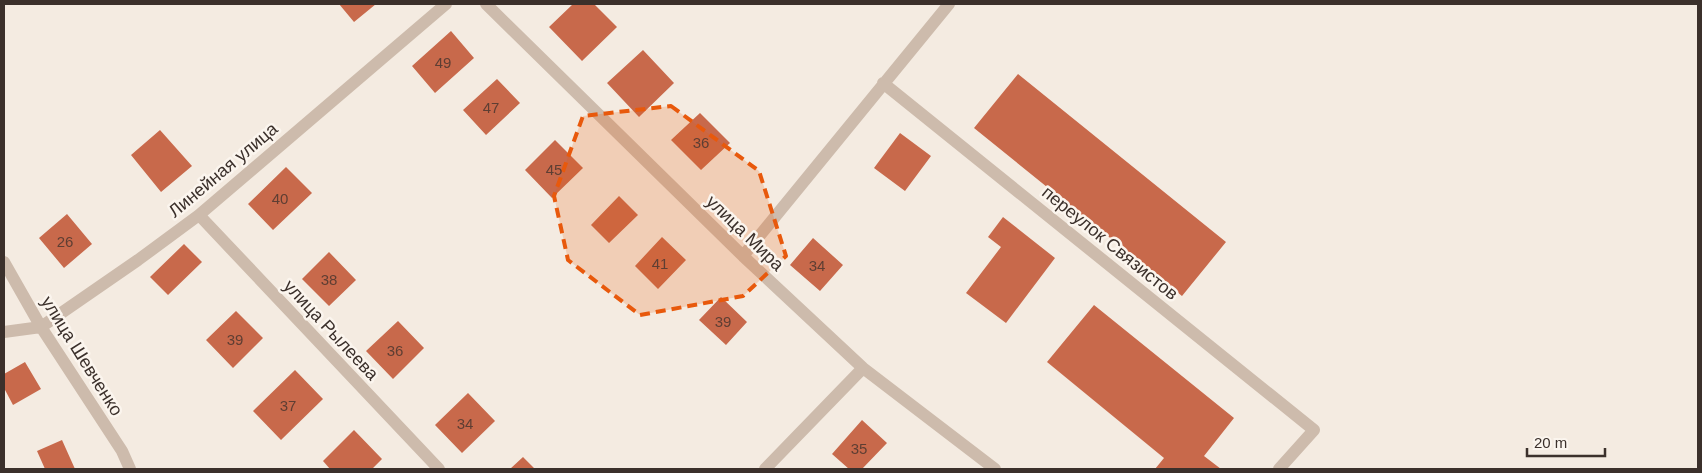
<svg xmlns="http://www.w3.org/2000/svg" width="1702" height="473" font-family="Arial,sans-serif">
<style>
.building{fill:#c8694b}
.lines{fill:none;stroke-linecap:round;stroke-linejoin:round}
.minor{stroke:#cdbbac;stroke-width:12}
.marked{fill:#e8590c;fill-opacity:0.2;stroke:#e8590c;stroke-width:4;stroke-dasharray:10 6;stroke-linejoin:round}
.labels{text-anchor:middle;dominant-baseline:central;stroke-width:5;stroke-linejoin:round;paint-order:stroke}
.number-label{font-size:15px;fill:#5e3e33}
.street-label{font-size:18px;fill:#3b302b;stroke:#fbf5ee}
</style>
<rect width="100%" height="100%" fill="#f4ebe1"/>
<path class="building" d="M339,4h37l-22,18z
M573,4h21l23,23 -35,34 -33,-34z
M451,31l23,27 -39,35 -23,-27z
M643,50l31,33 -35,34 -32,-34z
M1018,74l208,168 -44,54 -208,-168z
M497,79l23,24 -34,32 -23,-25z
M700,113l30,30 -29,27 -30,-30z
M160,130l32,36 -31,26 -30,-37z
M900,133l31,23 -26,35 -31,-23z
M555,140l28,28 -31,30 -27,-28z
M286,167l26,26 -39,37 -25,-26z
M619,196l19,19 -29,28 -18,-18z
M67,214l25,30 -28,24 -25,-30z
M1003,217l52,41 -49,65 -40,-30 35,-46 -13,-10z
M662,237l24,23 -28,29 -23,-23z
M813,238l30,27 -23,26 -30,-26z
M184,244l18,18 -34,33 -18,-18z
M329,252l27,28 -27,26 -27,-27z
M721,297l26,25 -21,23 -27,-25z
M1094,305l140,113 -30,38 17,13h-66l9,-11 -117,-96z
M236,311l27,27 -30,30 -27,-28z
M398,321l26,27 -31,31 -27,-28z
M25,362l16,27 -28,16 -9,-17v-14z
M295,370l28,29 -42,41 -28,-29z
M468,393l27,28 -33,32 -27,-28z
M862,420l25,23 -25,26h-13l-17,-15z
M354,430l28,29 -10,10h-42l-7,-8z
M62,440l13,29h-30l-8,-18z
M523,457l12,12h-25z"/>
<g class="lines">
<path class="minor" d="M486,4l257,252 120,112 132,101
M883,83l431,347 -35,39
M199,215l240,254
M743,256l206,-252
M4,262l37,65 81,124 8,18
M4,332l37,-5 97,-67 61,-45 247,-211
M765,469l98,-101"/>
</g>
<path class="marked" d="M671,106l88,65 27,85 -43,40 -103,19 -72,-55 -14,-64 29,-80z"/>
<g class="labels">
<g class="number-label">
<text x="443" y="62">49</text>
<text x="491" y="107">47</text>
<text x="701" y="142">36</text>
<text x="554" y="169">45</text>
<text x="280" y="198">40</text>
<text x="65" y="241">26</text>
<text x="660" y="263">41</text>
<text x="817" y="265">34</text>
<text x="329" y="279">38</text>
<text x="723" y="321">39</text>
<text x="235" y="339">39</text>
<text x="395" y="350">36</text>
<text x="288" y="405">37</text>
<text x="465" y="423">34</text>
<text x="859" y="448">35</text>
</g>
<g class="street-label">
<text transform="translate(223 170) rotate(-40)">Линейная улица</text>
<text transform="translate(745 233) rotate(44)">улица Мира</text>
<text transform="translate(1110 243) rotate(39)">переулок Связистов</text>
<text transform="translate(331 330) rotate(47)">улица Рылеева</text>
<text transform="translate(82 356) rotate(58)">улица Шевченко</text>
</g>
</g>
<rect width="1702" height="473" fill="none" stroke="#3b302b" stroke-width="10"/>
<path d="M1527 448v8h78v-8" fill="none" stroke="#3b302b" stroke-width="2.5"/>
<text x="1534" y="448" font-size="15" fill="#3b302b" stroke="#fbf5ee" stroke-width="4" paint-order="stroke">20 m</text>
</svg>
